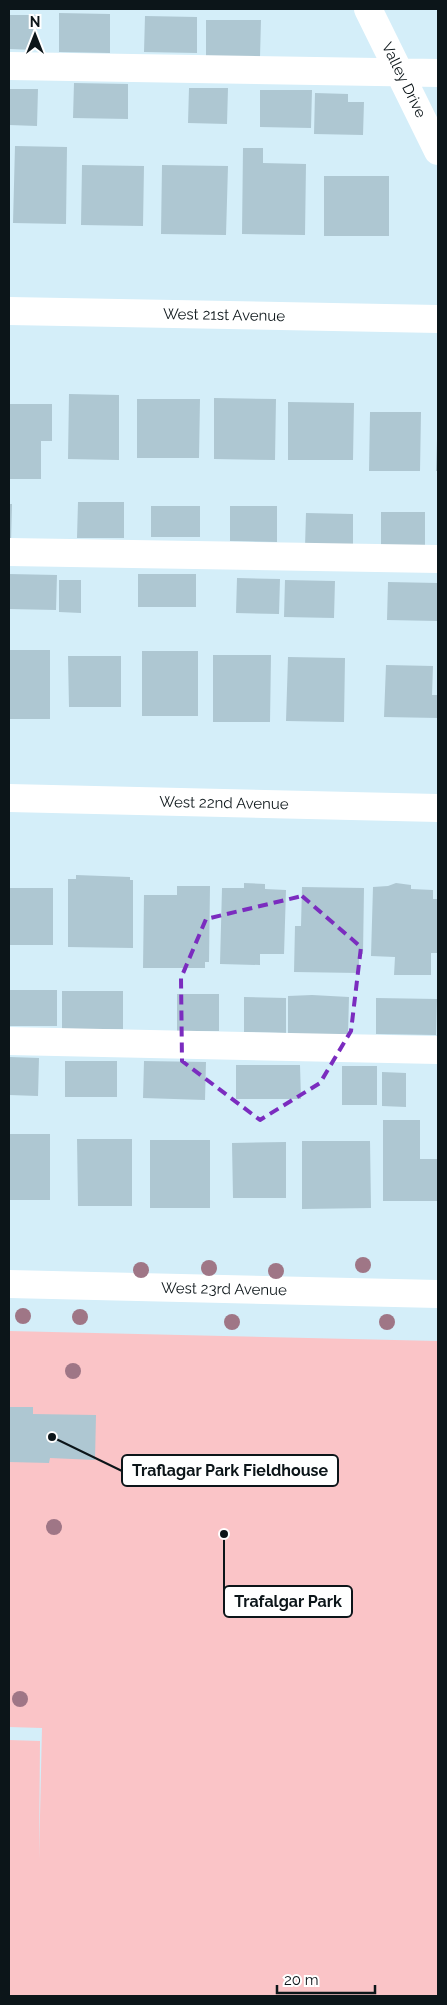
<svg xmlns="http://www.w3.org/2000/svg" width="447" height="2005" font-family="Raleway,sans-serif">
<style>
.green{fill:#fac4c7}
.building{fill:#aec7d2}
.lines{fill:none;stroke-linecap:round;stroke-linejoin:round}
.minor{stroke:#fff;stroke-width:28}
.tree{fill:#9f7686}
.marked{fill:none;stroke:#7b2cbf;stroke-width:4;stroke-dasharray:10 6;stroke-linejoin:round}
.labels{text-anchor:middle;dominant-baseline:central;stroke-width:4;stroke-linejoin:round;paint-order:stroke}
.street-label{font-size:15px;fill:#0c1519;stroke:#fff}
.leader{fill:none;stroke:#0c1519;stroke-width:2}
.callout-dot{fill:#0c1519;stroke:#fff;stroke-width:2}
.callout{fill:#fff;stroke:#0c1519;stroke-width:2}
.callout-label{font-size:16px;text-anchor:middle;font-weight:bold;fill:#0c1519}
</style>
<rect width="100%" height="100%" fill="#d4eef9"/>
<path class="green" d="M9,1331l429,10v655h-429v-256l31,1 -1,119 3,-132 -33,-1z"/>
<path class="building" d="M59,13l51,1v39l-51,-1z
M9,15h28l-1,35 -27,-1z
M145,16l52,1v36l-53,-1z
M206,20h55l-1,37h-54z
M74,83l54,1v35l-55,-1z
M189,88h39l-1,36 -39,-1z
M9,89h29l-1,37 -28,-1z
M260,90h52l-1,38 -51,-1z
M315,93l33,1v8h16l-1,33 -49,-1z
M15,146l52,1 -1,77 -53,-1z
M243,148h20v15l43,1 -1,71 -63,-1z
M82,165l62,1 -1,60 -62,-1z
M162,165l66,1 -2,69 -65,-1z
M324,176h65v60h-65z
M69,394l50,1v65l-51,-1z
M214,398l62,1 -1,61 -61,-1z
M137,399h63l-1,59h-62z
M288,402l66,1 -1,57h-65z
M9,404h43v37h-11v38h-32z
M370,412h51l-1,59h-51z
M437,439h1v32h-2z
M78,502h46v36h-47z
M9,504h3l-1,39h-2z
M151,506h49v31h-49z
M230,506h47v36l-47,-1z
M381,512h44v38h-44z
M306,513l47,1v33h-48z
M9,574l48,1 -1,35 -47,-1z
M138,574h58v33h-58z
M237,578l43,1 -1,35 -43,-1z
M59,580h22v33l-22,-1z
M285,580l50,1 -1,37 -50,-1z
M388,582l50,1v38l-51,-1z
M9,650h41v69h-41z
M142,651h56v65h-56z
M213,655h58l-1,67h-57z
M68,656h53v51h-52z
M288,657l57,1 -1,64 -58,-1z
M386,665l47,1 -1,29h6v23l-54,-1z
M76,875l54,2v3h3v68l-65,-1v-68h8z
M244,883l21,1v5l21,1 -2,64h-24v11l-40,-1 2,-76h22z
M396,883l15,2v4l22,1v9h5l-1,54h-6v22h-37l1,-18 -24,-1 2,-69 15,-1z
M177,886h33l-1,76h-4v6h-62l1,-73h33z
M302,887l62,1 -1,66h-4v19l-65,-1 1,-46h6z
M9,888h44v57h-44z
M9,990h48v36h-48z
M62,991h61v38h-61z
M177,994h42v37h-42z
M312,995l37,2 -1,38 -60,-1v-38z
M244,997l42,1v35l-42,-1z
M376,998l61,1 -1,36 -60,-1z
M9,1057l30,1 -1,38 -29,-1z
M65,1061h52v36h-52z
M144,1061l62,1 -1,38 -62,-2z
M236,1065h64l1,34h-65z
M342,1066h35v39h-35z
M382,1072l24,1v34l-24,-1z
M383,1120h37v39h18v42h-55z
M9,1134h41v66h-41z
M77,1139h55v67h-54z
M150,1140h60v68h-60z
M302,1141h68l1,67 -69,1z
M286,1142v56h-53l-1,-55z
M9,1407h24v7l63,1 -1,45 -45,-2 -1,5 -40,-1z"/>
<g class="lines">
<path class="minor" d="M368,9l70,142
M9,66l429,7
M9,311l429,8
M9,552l429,7
M9,798l429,10
M9,1041l429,9
M9,1284l429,10"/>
</g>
<g class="tree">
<circle cx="363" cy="1265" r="8"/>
<circle cx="209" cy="1268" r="8"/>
<circle cx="141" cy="1270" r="8"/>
<circle cx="276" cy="1271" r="8"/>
<circle cx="23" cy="1316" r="8"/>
<circle cx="80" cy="1317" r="8"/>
<circle cx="232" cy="1322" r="8"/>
<circle cx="387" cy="1322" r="8"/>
<circle cx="73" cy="1371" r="8"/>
<circle cx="54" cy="1527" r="8"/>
<circle cx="20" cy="1699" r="8"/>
</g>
<path class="marked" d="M302,896l59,51 -10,84 -31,52 -60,37 -78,-59 -1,-83 25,-59z"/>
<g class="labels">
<g class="street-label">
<text transform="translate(404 80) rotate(64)">Valley Drive</text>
<text transform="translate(224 315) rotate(1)">West 21st Avenue</text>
<text transform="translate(224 803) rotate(1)">West 22nd Avenue</text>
<text transform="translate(224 1289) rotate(1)">West 23rd Avenue</text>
</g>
</g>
<path class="leader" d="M52 1437L122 1471M224 1534L224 1602"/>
<g class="callout-dot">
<circle cx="52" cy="1437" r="5"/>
<circle cx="224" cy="1534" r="5"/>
</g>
<g class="callout">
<rect x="122" y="1455" width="216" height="31" rx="5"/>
<rect x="224" y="1586" width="128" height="31" rx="5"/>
</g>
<g class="callout-label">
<text x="230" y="1476">Traflagar Park Fieldhouse</text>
<text x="288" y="1607">Trafalgar Park</text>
</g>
<rect width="447" height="2005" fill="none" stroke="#0c1519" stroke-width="20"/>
<g transform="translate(35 35)" stroke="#ffffff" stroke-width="4" paint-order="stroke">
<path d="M0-4L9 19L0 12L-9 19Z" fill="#0c1519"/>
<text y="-8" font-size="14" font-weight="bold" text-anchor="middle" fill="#0c1519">N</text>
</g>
<path d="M277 1985v8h98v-8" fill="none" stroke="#0c1519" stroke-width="2.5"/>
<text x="284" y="1985" font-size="15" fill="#0c1519" stroke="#ffffff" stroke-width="4" paint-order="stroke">20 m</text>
</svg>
